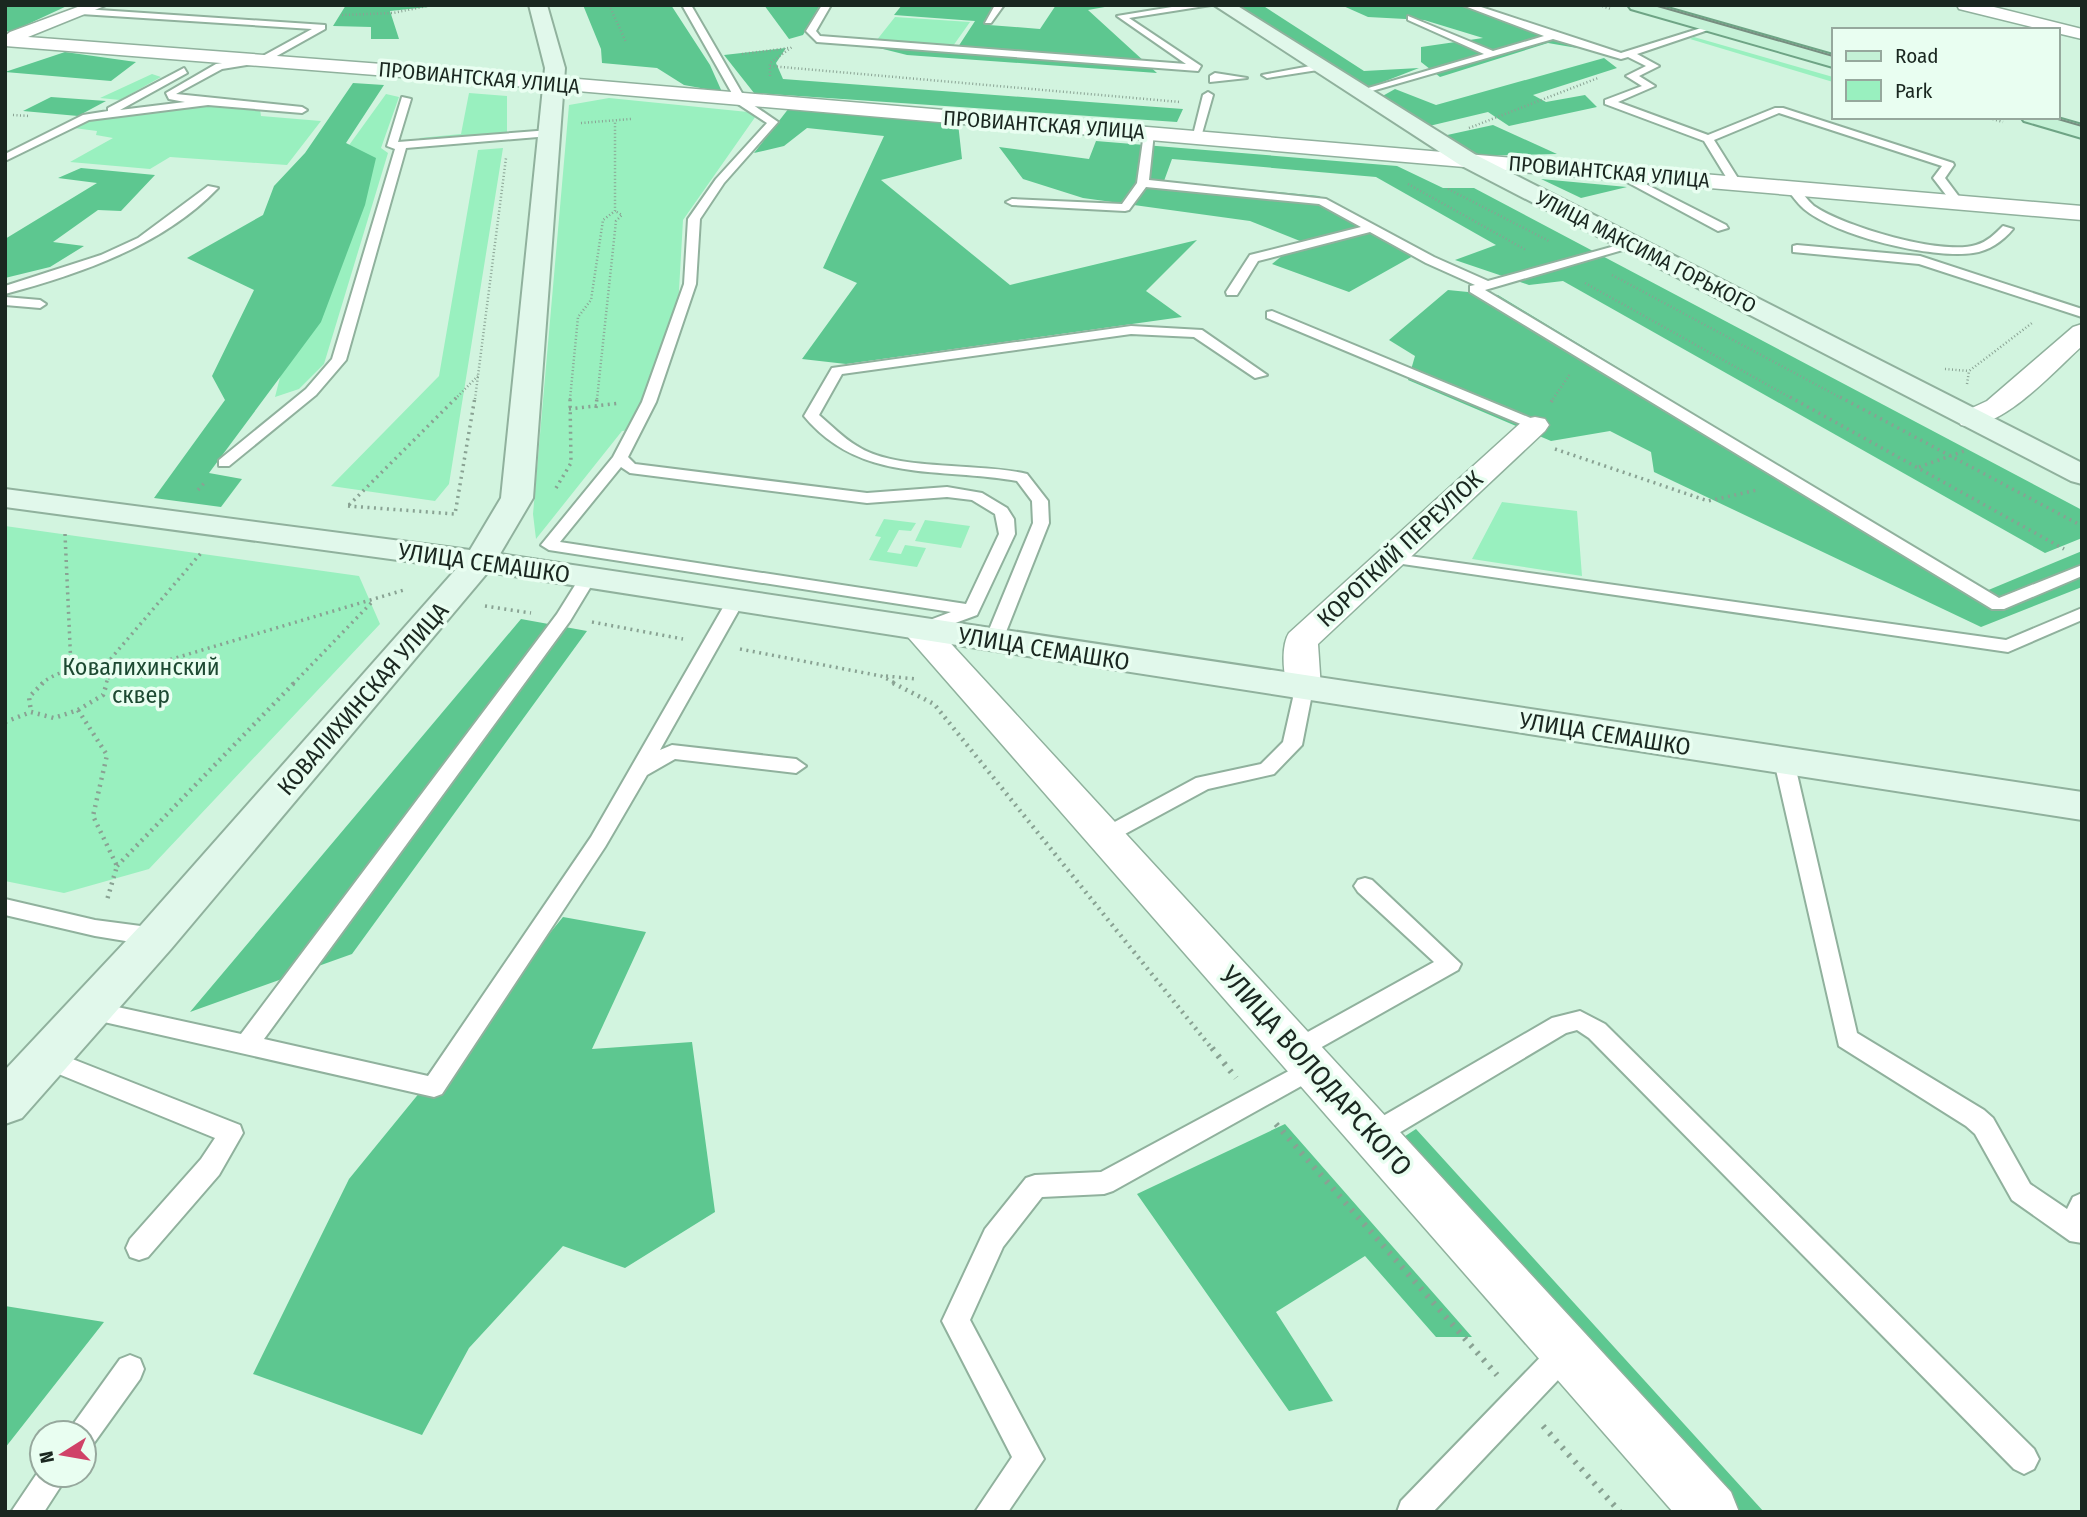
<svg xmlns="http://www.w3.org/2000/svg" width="2087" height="1517" font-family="'Fira Sans Condensed',sans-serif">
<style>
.green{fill:#99f0bf}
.forest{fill:#5dc790}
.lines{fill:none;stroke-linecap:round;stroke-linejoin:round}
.lane-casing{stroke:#90b19d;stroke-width:4}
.street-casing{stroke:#90b19d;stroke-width:3}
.secondary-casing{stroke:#90b19d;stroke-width:4}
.primary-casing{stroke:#6ea485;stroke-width:4}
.path-far3{stroke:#89a293;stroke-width:2.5;stroke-dasharray:1 2.5;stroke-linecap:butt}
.path-far2{stroke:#89a293;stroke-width:3.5;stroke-dasharray:2 4.5;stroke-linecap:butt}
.path-far1{stroke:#89a293;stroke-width:4.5;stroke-dasharray:2 5;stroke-linecap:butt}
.path{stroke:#89a293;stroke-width:6;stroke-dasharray:2.5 7;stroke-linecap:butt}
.lane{fill:#fff;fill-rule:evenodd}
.street{fill:#fff;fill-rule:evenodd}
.secondary{fill:#e1f8eb;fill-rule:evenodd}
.primary{fill:#c4f1d6;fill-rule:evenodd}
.tram{stroke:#778e80;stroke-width:2}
.labels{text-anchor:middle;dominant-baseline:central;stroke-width:7;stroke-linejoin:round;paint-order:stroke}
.far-street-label{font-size:21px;fill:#1a2720;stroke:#e9fef1}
.street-label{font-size:24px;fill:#1a2720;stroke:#e9fef1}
.park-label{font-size:24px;fill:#1d4932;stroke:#e9fef1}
.near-street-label{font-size:28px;fill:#1a2720;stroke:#e9fef1}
</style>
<rect width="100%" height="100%" fill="#d2f4df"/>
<path class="green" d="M895,17l75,5 -17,24 -77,-5z
M1694,37l139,40v5l-143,-43z
M152,74l9,3 -41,23 -20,-2z
M469,93l38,3v39l-90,7 3,-4 41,-4z
M386,94l13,3 -18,51 7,5 -64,211 -25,25 -24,8 59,-231z
M609,98l149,15 -75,107 -5,88 -32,100 -15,22 -9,1 -86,108 -3,-25 36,-409z
M213,105l47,4 1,7 60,5 -34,44 -117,-8 -20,12 -80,-7 43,-24 -17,-3 1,-4 -23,-3 19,-9z
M503,148l-54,336 -14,17 -104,-15 108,-110 39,-226z
M1502,502l75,9 5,65 -110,-17z
M884,519l32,4 -5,8 -12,-1 -12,22 14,2 4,-9 21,3 -9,19 -48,-7 12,-23 -6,-1z
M925,520l45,6 -9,22 -46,-7z
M5,526l354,50 21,48 -231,245 -85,24 -59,-12z"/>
<path class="forest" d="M5,5h64l-58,27 -6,-1z
M346,5h91l1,1 -48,5 9,28h-28v-12l-38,-1z
M583,5h88l39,60 12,27 -38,-7 -27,-17 -55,-5 -1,-14z
M764,5h56l-17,30 -14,4z
M902,5h96l-9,20 51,4 16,-24h60l-28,5 69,63 -250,-18 -32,-8h83l17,-26 -81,-6z
M1232,5h30l102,66 55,-3 -54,21z
M1341,5h137l126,42 -27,1 -29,-5 -108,34 -19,-15v-15l62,-9 -59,-18 -56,-3z
M786,48l-10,15 7,16 400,30 -6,13 -423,-29 -30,-38z
M65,52l71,10 -25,19 -106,-9z
M1604,58l13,10 -84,27 13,7 39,-7 12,12 -88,19 -21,-14 -63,15 -46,-29 16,-9 41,16z
M353,83l31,2 -38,58 30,15 -11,47 -44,117 -112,151 33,6 -21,28 -67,-9 71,-98 -13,-24 42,-86 -67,-32 76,-43 11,-29 31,-33z
M51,97l55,4 -28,15 -55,-5z
M789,108l169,15 4,36 -81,21 129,105 187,-45 -51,51 36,26 -336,47 -44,-5 55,-76 -34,-15 61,-132 -77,-8 -23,18 -30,7z
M1493,125l64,29 -85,2 -34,-19z
M1096,141l301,25 46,22h31l608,322v28l-37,15 -482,-272 -34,4 -74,-25 41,-15 -120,-68 -204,-18 -8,22 155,15 94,60 -64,36 -77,-28 28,-23 -50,-20 -167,-23 -60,-19 -24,-32 90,12z
M81,168l74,7 -34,36 -23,-1 -45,32 31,4 -34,21 -45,11v-39l92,-56 -39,-5z
M1541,179l86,8 -46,11z
M1448,290l50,5 488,296 96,-40v36l-101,40 -327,-155 -3,-20 -41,-21 -59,10 -143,-61 7,-24 -26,-16z
M521,619l66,12 -235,323 -162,58z
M563,917l83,15 -54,117 100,-7 23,170 -90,56 -62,-22 -94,102 -47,87 -169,-61 96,-195z
M1285,1124l187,213h-36l-71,-81 -89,56 57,89 -44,10 -152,-217z
M1416,1129l348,383h-34l-334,-370z
M5,1306l99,16 -99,126z"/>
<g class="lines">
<g class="lane-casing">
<path id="lane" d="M682,5h9l55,95 32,22 -54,61 -24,36 -4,65 -40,118 -28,55 7,7 232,29 80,-6 35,6 25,15 7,11 1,15 -38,81 -57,21 -9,-6 3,-4 37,-14 -402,-62 -8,-5 72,-88 29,-55 42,-118 4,-65 28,-40 51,-56 -29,-19zM621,467l9,6 237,30 80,-6 25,3 23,14 4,20 -33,70 -406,-62z
M822,5h9l-15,26 4,5 366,28 -69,-48 67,-11h27l-82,13 72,48 -3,5 -381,-29 -11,-11z
M995,5h9l-13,18h-6z
M1462,5h13l146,48 93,-29v4l-77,26 22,12 -20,10 16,10 -37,16 90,33 67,-27h8l170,55 1,2 -9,13 18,24 -10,2 -20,-26 9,-12 -163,-53 -65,27 27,43 -10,2 -27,-44 -99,-37v-4l37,-14 -16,-10 20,-10 -18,-9 -7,2 -68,-20 -195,56v-4l126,-37 -76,-34v-4l85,35 51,-15z
M84,9l241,16v4l-59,33 -44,7 -46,25 126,13 5,3 -5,3 -94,-8 -119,15 -84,41v-7l78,-39 25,-4v-3l76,-40 3,5 -67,37 65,-8 -16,-3 -3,-6 50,-29 45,-7 51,-28 -231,-15z
M1321,64l3,5 -57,9 -5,-3z
M1215,73l32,5 -37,4v-6z
M1208,92l5,3 -12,42 -9,2 11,-44z
M402,97l9,2 -13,43 152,-12 5,3 -5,3 -144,12 -60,212 -30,35 -87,71h-10v-6l87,-71 26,-30 63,-210 -8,-3z
M1149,130l5,3 -5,47 177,19 108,58 54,24 145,-40v6l-148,43 514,308 83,-33v11l-78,33h-12l-522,-317v-6l5,-1 -49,-22 -56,-31 -112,29 -21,34h-10l-1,-3 24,-37 111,-28 -42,-23 -173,-17 -17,23 -4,1 -113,-6 -6,-3 6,-3 110,5 15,-21 7,-50z
M1618,170l108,55 2,3 -10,3 -104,-56 -2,-2z
M208,186l10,2c-54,57 -138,86 -213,106v-8l96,-31 37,-17z
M1788,186h8c6,6 11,14 18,20 29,20 128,50 162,39 11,-3 19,-11 27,-19l10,3c-10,12 -24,22 -40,24 -42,6 -137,-17 -169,-44 -7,-6 -12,-14 -18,-21z
M1797,245l123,11 162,53v8l-163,-53 -126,-12v-6z
M5,297l35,3 6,4 -6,4 -35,-3z
M1272,311l268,111 2,3 -7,4 -5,-1 -263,-110v-6z
M1131,326l71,4 65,45 -12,3 -61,-41 -63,-3 -289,40 -23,41c12,10 24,23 38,31 39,26 122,16 170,28l21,27 1,22 -47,119 -3,4h-12l-3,-4 49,-119 -1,-22 -15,-20c-77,-14 -157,3 -213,-65l28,-48z
M1388,553l618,87 76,-32v12l-74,32 -626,-91 -2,-3z
M588,573l8,5 -26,43 -306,418 164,37 163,-239 138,-240h12l3,4 -84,149 12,-5 124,14 10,7 -10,7 -121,-14 -28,16 -42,72 -163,247 -8,3 -352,-80 -3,-7 3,-7 8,-2 151,33 316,-420 25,-40z
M1304,683l9,6 -11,56 -28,29 -66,15 -96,52h-14l-3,-5 3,-5 98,-53 65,-14 22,-22 12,-53z
M1784,754l10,7 63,272 127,77 9,8 37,66 37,25 6,-12 9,-4v50l-12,-2 -58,-41 -37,-66 -9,-8 -127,-80 -65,-285z
M1365,878l7,2 89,84 -3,6 -154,87 -8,3 -8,-3 -4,-7 4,-7 146,-81 -76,-70 -4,-6 4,-6z
M5,899l90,21 61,8 8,3 3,6 -3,6 -8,3 -61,-10 -90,-21z
M1580,1011l25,13 429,425 5,10 -5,10 -10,5 -10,-5 -425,-431 -12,-8 -11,3 -184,110 -9,3 -9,-3 -3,-8 3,-8 188,-109z
M47,1049l193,76 3,8 -24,42 -71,82 -9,3 -9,-3 -4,-9 4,-9 71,-80 14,-21 -176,-72 -4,-7 4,-7z
M1313,1058l8,3 4,7 -4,7 -208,116 -9,3 -62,3 -39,50 -33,73 74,139 -36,53h-33l37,-55 -70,-136 43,-92 41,-51 9,-3 66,-3z
M1566,1337l10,4 4,10 -4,10 -143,151h-36l4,-11 155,-160z
M130,1355l10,4 4,10 -4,10 -46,64 -10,4v-14h-14l4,-10 46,-64z
M42,1466v9h26l-24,37h-33z"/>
</g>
<g class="street-casing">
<path id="street" d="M83,5h24l-79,32 526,40 1528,129v14l-1528,-131 -549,-43v-10l5,-4z
M1957,5h29l96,24v10l-25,-6v-3h-13l-85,-21z
M2082,324v22c-27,24 -83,88 -121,79l-4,-6 4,-6 26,-12 86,-74z
M1535,417l10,2 4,6 -4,6 -227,213 3,45 -5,8 -12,4 -12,-4c-9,-14 -12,-50 -3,-64l236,-214z
M920,619l12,4 799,869 8,20h-66l-765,-875 -5,-7 5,-7z"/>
</g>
<g class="secondary-casing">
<path id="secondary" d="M529,5h18l18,63 -32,430 -33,56 1582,238v28l-1594,-248 -317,377 -149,169 -17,6v-54l136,-145 316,-357 -452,-61v-18l465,61 31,-52 44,-430z
M1214,5h22l240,150 606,308v21l-11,-3 -611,-316z"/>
</g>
<g class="primary-casing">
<path id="primary" d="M1628,5h29l176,50v12l-202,-58z
M2021,117h33l28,8v13l-58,-17z"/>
</g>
<path class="path-far3" d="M609,5l17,37
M1599,5l12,4
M342,15l51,-2 39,-8
M742,54l47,-6
M770,66l410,36
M770,76v-13l22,-16
M13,115l17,1
M1986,117l17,5
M581,123l50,-4
M1469,128l129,-50
M1408,184l118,66
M1448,189l101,52
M1612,275l231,124
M1585,283l208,116
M1945,369l24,2
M1967,384l2,-13 63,-48
M455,399l24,-24
M475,399l31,-241
M570,399l8,-82 13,-17 12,-80 12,-9v-90
M597,399l19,-178 6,-6 -7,-4
M1553,399l17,-25"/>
<path class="path-far2" d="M1790,397l274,152
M1840,397l242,129
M1551,402l4,-5
M596,408l1,-11
M569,409l51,-6
M1555,449l153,52 49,-11
M1919,467l48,-17
M556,488l15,-25 -1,-66
M198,490l8,-9
M349,505l108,-108
M348,506l107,8 20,-117
M65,534l6,133
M485,606l46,7
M592,622l91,17
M740,649l141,27 16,8
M102,669l99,-116
M886,676l30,3
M108,678l296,-88
M41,684c18,-15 38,-16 61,-15l6,9 -2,6
M293,684l79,-82"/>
<path class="path-far1" d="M43,683l-14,14 2,15 23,6 24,-8
M893,683l41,21 279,346
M78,710l29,45 -14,61 24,50 -10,34
M78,710l25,-15 4,-12
M5,722l26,-10
M117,866l177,-183"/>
<path class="path" d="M1212,1048l24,30
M1276,1124l221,251
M1543,1426l77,86"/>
<use href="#lane" class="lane"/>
<use href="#street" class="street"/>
<use href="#secondary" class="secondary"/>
<use href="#primary" class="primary"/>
<path class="tram" d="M1654,5l179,51
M2051,117l31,9"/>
</g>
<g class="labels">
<g class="far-street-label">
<text transform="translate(479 78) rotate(5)">ПРОВИАНТСКАЯ УЛИЦА</text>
<text transform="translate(1044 125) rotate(4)">ПРОВИАНТСКАЯ УЛИЦА</text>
<text transform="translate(1609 172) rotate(5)">ПРОВИАНТСКАЯ УЛИЦА</text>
<text transform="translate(1646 252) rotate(27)">УЛИЦА МАКСИМА ГОРЬКОГО</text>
</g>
<g class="street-label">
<text transform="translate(1400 549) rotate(-43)">КОРОТКИЙ ПЕРЕУЛОК</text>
<text transform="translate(484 563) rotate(8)">УЛИЦА СЕМАШКО</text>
<text transform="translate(1044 649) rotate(9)">УЛИЦА СЕМАШКО</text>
<text transform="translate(363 699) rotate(-49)">КОВАЛИХИНСКАЯ УЛИЦА</text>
<text transform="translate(1605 734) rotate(9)">УЛИЦА СЕМАШКО</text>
</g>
<g class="park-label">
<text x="141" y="667">Ковалихинский<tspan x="141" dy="28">сквер</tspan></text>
</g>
<g class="near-street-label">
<text transform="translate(1316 1071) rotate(48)">УЛИЦА ВОЛОДАРСКОГО</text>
</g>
</g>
<rect width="2087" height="1517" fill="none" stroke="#1a2720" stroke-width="14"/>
<rect x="1832" y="28" width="228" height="91" fill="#e9fef1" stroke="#96a89d" stroke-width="2"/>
<rect x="1846" y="51" width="35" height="10" fill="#c4f1d6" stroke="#96a89d" stroke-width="2"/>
<text x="1895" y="63" font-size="21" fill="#1a2720">Road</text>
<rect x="1846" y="80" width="35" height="21" fill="#99f0bf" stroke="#96a89d" stroke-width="2"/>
<text x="1895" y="98" font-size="21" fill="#1a2720">Park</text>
<g transform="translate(63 1454) rotate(259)"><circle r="33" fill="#e9fef1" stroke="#96a89d" stroke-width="2"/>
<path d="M0-5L12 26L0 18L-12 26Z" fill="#d04268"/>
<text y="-10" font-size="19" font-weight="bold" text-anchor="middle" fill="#1a2720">N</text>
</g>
</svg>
